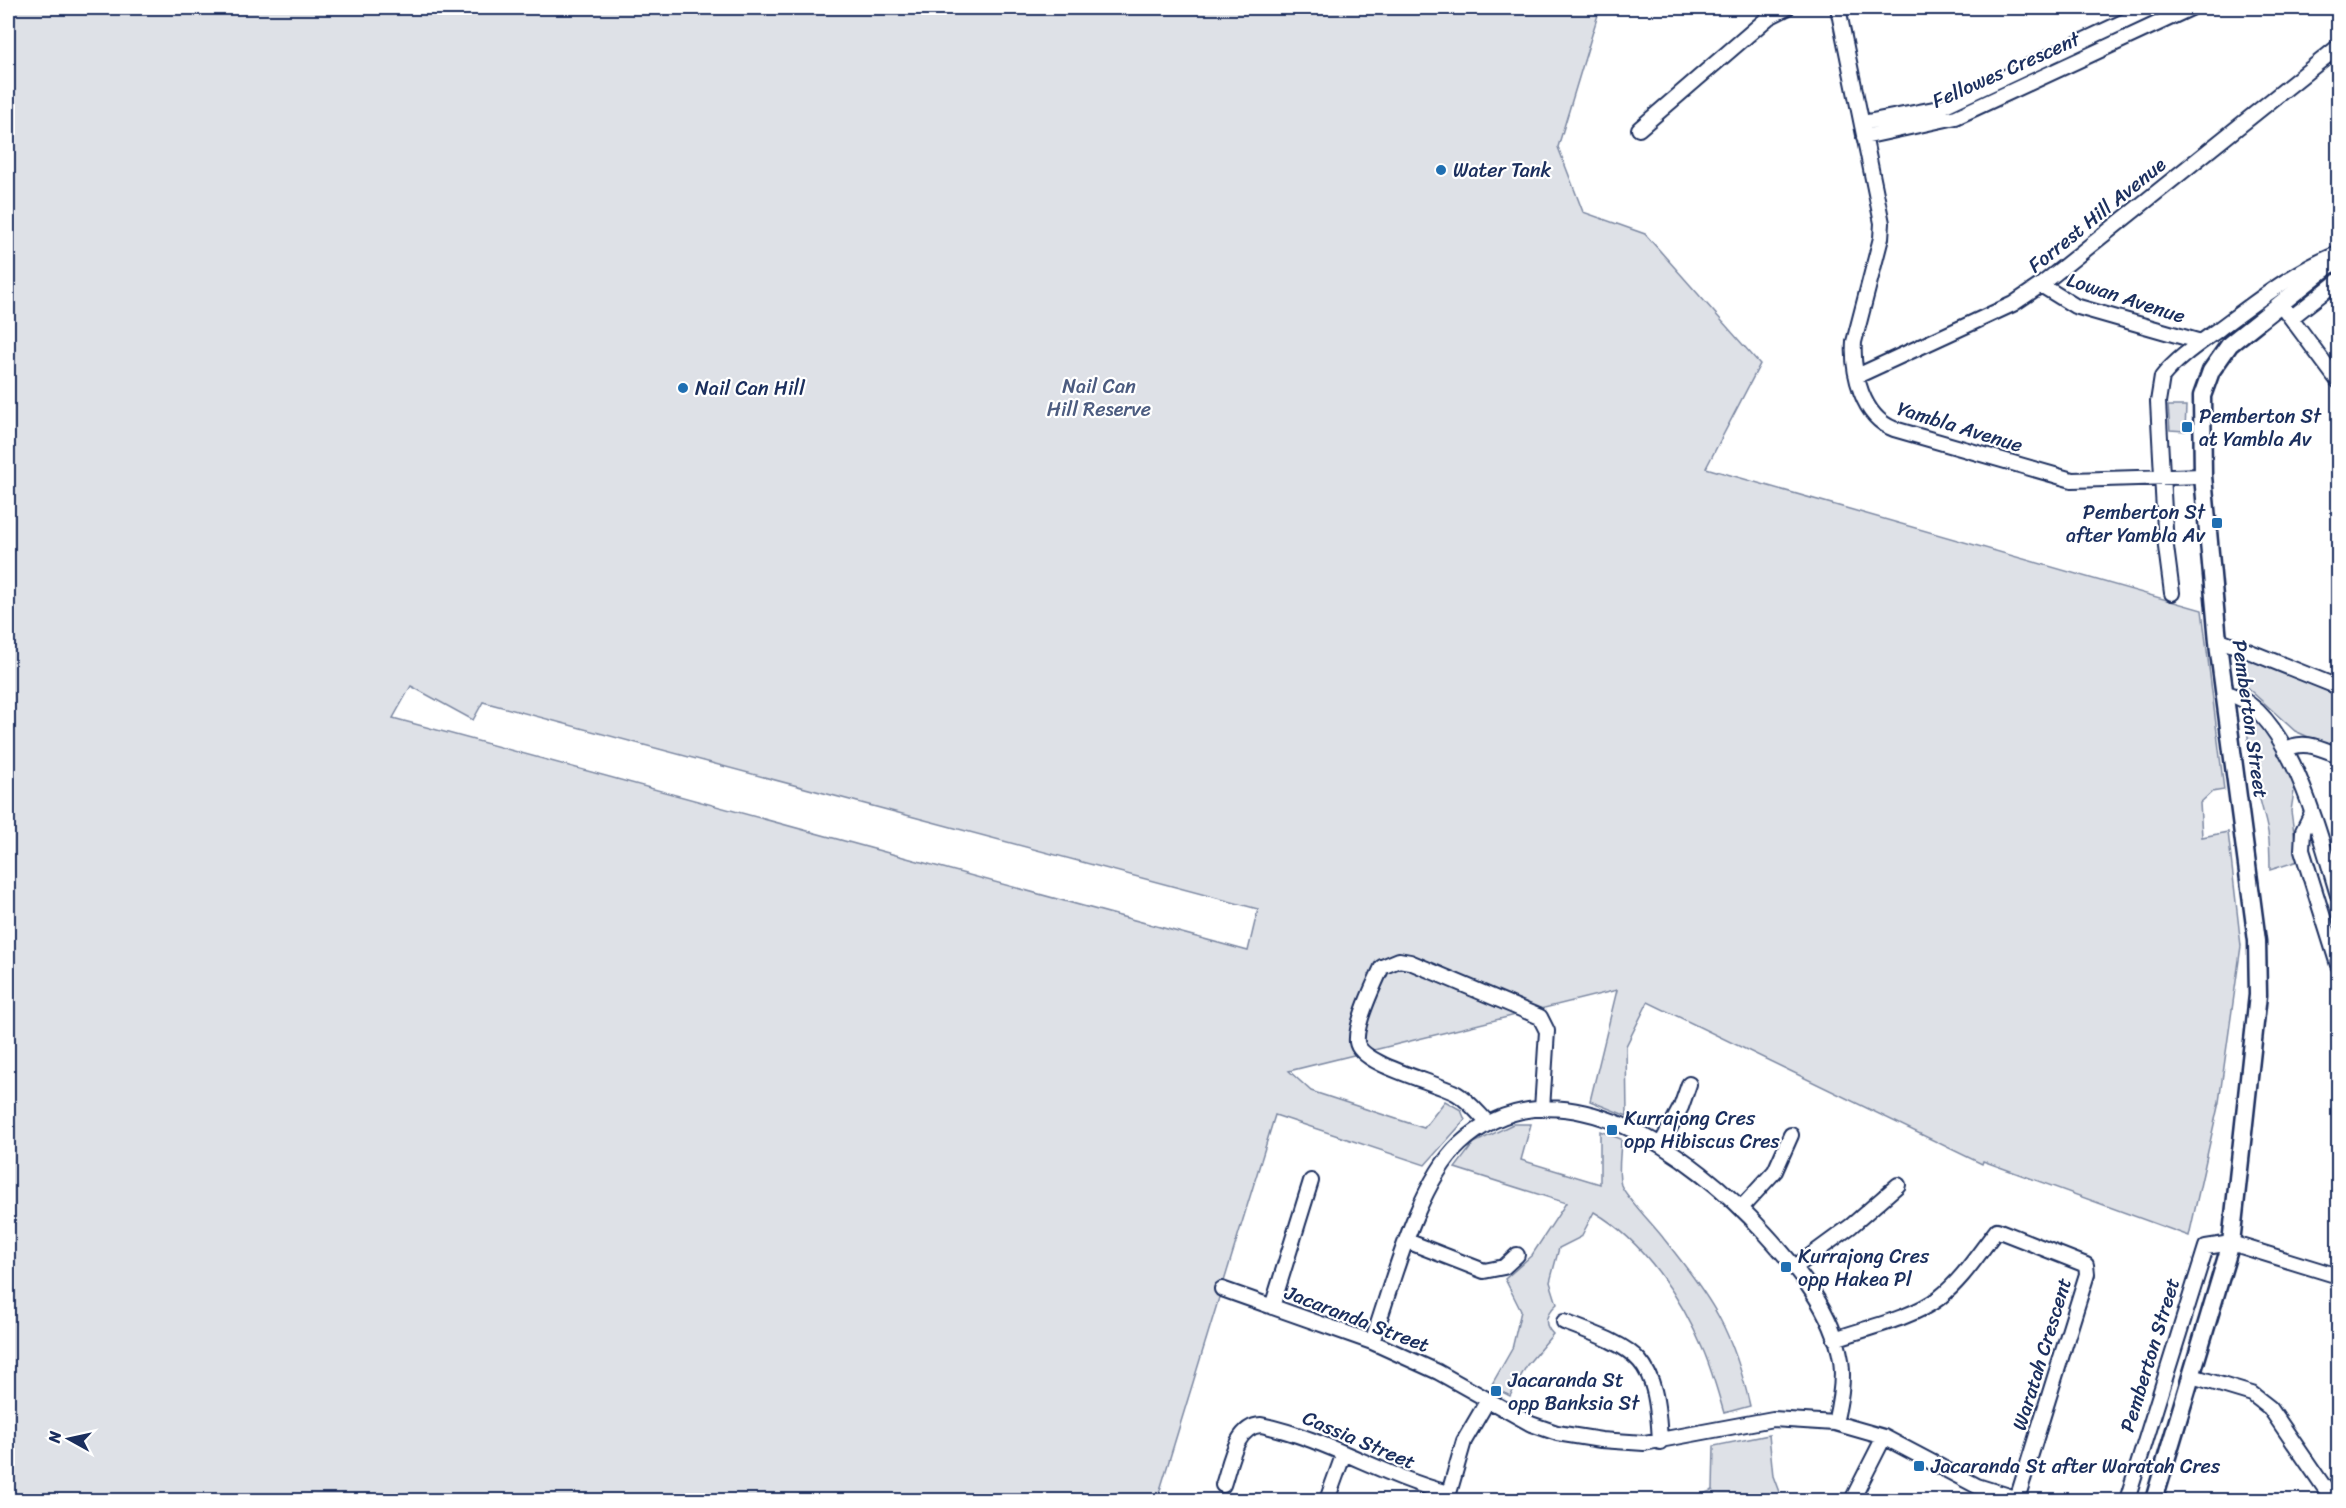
<svg xmlns="http://www.w3.org/2000/svg" width="2346" height="1508" font-family="Sriracha,sans-serif">
<style>
.green{fill:#dee1e7;stroke:#7c88a2;stroke-width:1.5;fill-rule:evenodd}
.lines{fill:none;stroke-linecap:round;stroke-linejoin:round}
.minor-casing{stroke:#1b2f5e;stroke-width:18}
.major-casing{stroke:#1b2f5e;stroke-width:21}
.minor{stroke:#fff;stroke-width:14}
.major{stroke:#fff;stroke-width:16}
.poi-dot{fill:#1f6fb2;stroke:#fff;stroke-width:2}
.labels{text-anchor:middle;dominant-baseline:central;stroke-width:4.5;stroke-linejoin:round;paint-order:stroke}
.street-label{font-size:20px;fill:#1b2f5e;stroke:#fff}
.poi-label{font-size:20px;fill:#1b2f5e;stroke:#fff;text-anchor:start}
.park-label{font-size:20px;fill:#4c5c80;stroke:#fff}
</style>
<rect width="100%" height="100%" fill="#fff"/>
<filter id="ink" filterUnits="userSpaceOnUse"><feTurbulence type="fractalNoise" baseFrequency=".0167" numOctaves="2"/><feDisplacementMap in="SourceGraphic" scale="12" xChannelSelector="R" yChannelSelector="G"/><feConvolveMatrix kernelMatrix="1 2 1 2 8 2 1 2 1" color-interpolation-filters="sRGB"/></filter>
<g filter="url(#ink)">
<path class="green" d="M8,8h1592l-42,139 25,65 62,22 115,130 -54,104 496,142 22,180 -12,2 -12,11 2,34 26,-5 13,114 -22,156 -30,134 -206,-75 -1,3 -334,-162 -22,44 1,70 -37,-15 27,-111 -328,81 22,20 113,37 21,-27 16,9 4,10 -40,45 -150,-50 -118,385h-1149zM411,686l62,34 10,-18 775,207 -10,42 -855,-233z
M2168,406h18l-1,25 -15,-1z
M2238,654l100,39v57l-43,-19 -54,-49z
M2250,718l11,2 34,64 -4,27 7,50 -28,9c0,-13 0,-26 -2,-38 -5,-27 -27,-89 -18,-114z
M1513,1124h18l-10,36 79,24v-53l21,8c0,13 -4,34 0,46 4,11 35,43 43,54 48,60 69,91 86,167l-26,7c-6,-20 -12,-42 -20,-61 -22,-53 -60,-111 -110,-140l-13,25 -22,11 -9,34 7,22c-11,10 -15,19 -4,30l-26,31 -17,31 -19,-10 21,-37 9,-38 -16,-32 27,-24 34,-52 -111,-35 19,-25z
M1769,1435l4,41 9,24h-95l26,-10 1,-44z"/>
<g class="lines">
<g class="minor-casing">
<path id="minor" d="M1838,8l44,215 -1,15 -27,104c-2,30 8,75 40,87l178,51 131,-4
M1862,123l77,-15 214,-100
M1639,129l130,-112 18,-9
M1864,137l92,-20 235,-109
M2041,285l34,21 126,36
M2280,303l58,78
M2291,318l47,-37
M1857,376l156,-72 28,-19 297,-238
M2172,593l-6,-46 -8,-145 4,-25c15,-19 38,-34 57,-48 38,-28 74,-57 118,-75
M2218,639l120,48
M2225,693c64,11 96,148 113,202
M2285,750c18,-11 35,-2 53,5
M2312,813l-9,18 -1,19 36,115
M1488,1123c-10,-10 -19,-22 -31,-29 -20,-12 -97,-29 -100,-52 -2,-18 17,-58 25,-75l17,-7 11,2 130,55 7,14 -5,78
M1661,1144l20,-37 8,-23
M1741,1208l34,-37 16,-36
M1407,1241l77,30 20,-4 13,-12
M1795,1267l56,-41 47,-41
M1222,1289l150,53 66,30 93,52 26,9 44,7 43,3 129,-24 62,4 49,14 93,49 45,14
M1272,1307l39,-126
M1564,1322c77,29 92,34 96,120
M1835,1339c31,-11 78,-21 104,-41 24,-19 39,-44 58,-68l89,35 1,9 -70,225
M1372,1342c20,-57 45,-158 88,-198 98,-91 235,12 305,89 32,35 68,78 76,127 3,21 -1,42 -6,63
M2192,1376l60,18 18,14 63,92
M1223,1485c7,-20 12,-59 38,-60 66,14 122,51 187,68
M1327,1500l17,-47
M1447,1500l17,-59 24,-41
M1852,1500l32,-63
M2127,1500l79,-253 25,-4 107,33"/>
</g>
<g class="major-casing">
<path id="major" d="M2154,1500l77,-257 27,-248 -1,-54 -38,-289 -16,-176 -1,-80 9,-25 19,-27 108,-86"/>
</g>
<use href="#minor" class="minor"/>
<use href="#major" class="major"/>
</g>
</g>
<g class="poi-dot">
<circle cx="1441" cy="170" r="6"/>
<circle cx="683" cy="388" r="6"/>
<rect x="2181" y="421" width="12" height="12" rx="3"/>
<rect x="2211" y="517" width="12" height="12" rx="3"/>
<rect x="1606" y="1124" width="12" height="12" rx="3"/>
<rect x="1780" y="1261" width="12" height="12" rx="3"/>
<rect x="1490" y="1385" width="12" height="12" rx="3"/>
<rect x="1913" y="1460" width="12" height="12" rx="3"/>
</g>
<g class="labels">
<g class="street-label">
<text transform="translate(2006 70) rotate(-24)">Fellowes Crescent</text>
<text transform="translate(2097 215) rotate(-39)">Forrest Hill Avenue</text>
<text transform="translate(2126 298) rotate(18)">Lowan Avenue</text>
<text transform="translate(1960 427) rotate(17)">Yambla Avenue</text>
<text transform="translate(2250 719) rotate(82)">Pemberton Street</text>
<text transform="translate(1357 1319) rotate(21)">Jacaranda Street</text>
<text transform="translate(2042 1354) rotate(-73)">Waratah Crescent</text>
<text transform="translate(2150 1355) rotate(-73)">Pemberton Street</text>
<text transform="translate(1359 1440) rotate(23)">Cassia Street</text>
</g>
<g class="poi-label">
<text x="1453" y="170">Water Tank</text>
<text x="695" y="388">Nail Can Hill</text>
<text x="2199" y="416">Pemberton St<tspan x="2199" dy="23">at Yambla Av</tspan></text>
<text x="2205" y="512" text-anchor="end">Pemberton St<tspan x="2205" dy="23">after Yambla Av</tspan></text>
<text x="1624" y="1118">Kurrajong Cres<tspan x="1624" dy="23">opp Hibiscus Cres</tspan></text>
<text x="1798" y="1256">Kurrajong Cres<tspan x="1798" dy="23">opp Hakea Pl</tspan></text>
<text x="1508" y="1380">Jacaranda St<tspan x="1508" dy="23">opp Banksia St</tspan></text>
<text x="1931" y="1466">Jacaranda St after Waratah Cres</text>
</g>
<g class="park-label">
<text x="1099" y="386">Nail Can<tspan x="1099" dy="23">Hill Reserve</tspan></text>
</g>
</g>
<rect width="2346" height="1508" fill="none" stroke="#fff" stroke-width="30"/>
<rect x="15" y="15" width="2316" height="1478" fill="none" stroke="#1b2f5e" stroke-width="2" filter="url(#ink)"/>
<g transform="translate(69 1439) rotate(278)" stroke="#ffffff" stroke-width="4.5" paint-order="stroke">
<path d="M0-4.5L10 22L0 15L-10 22Z" fill="#1b2f5e"/>
<text y="-9" font-size="16" font-weight="bold" text-anchor="middle" fill="#1b2f5e">N</text>
</g>
</svg>
